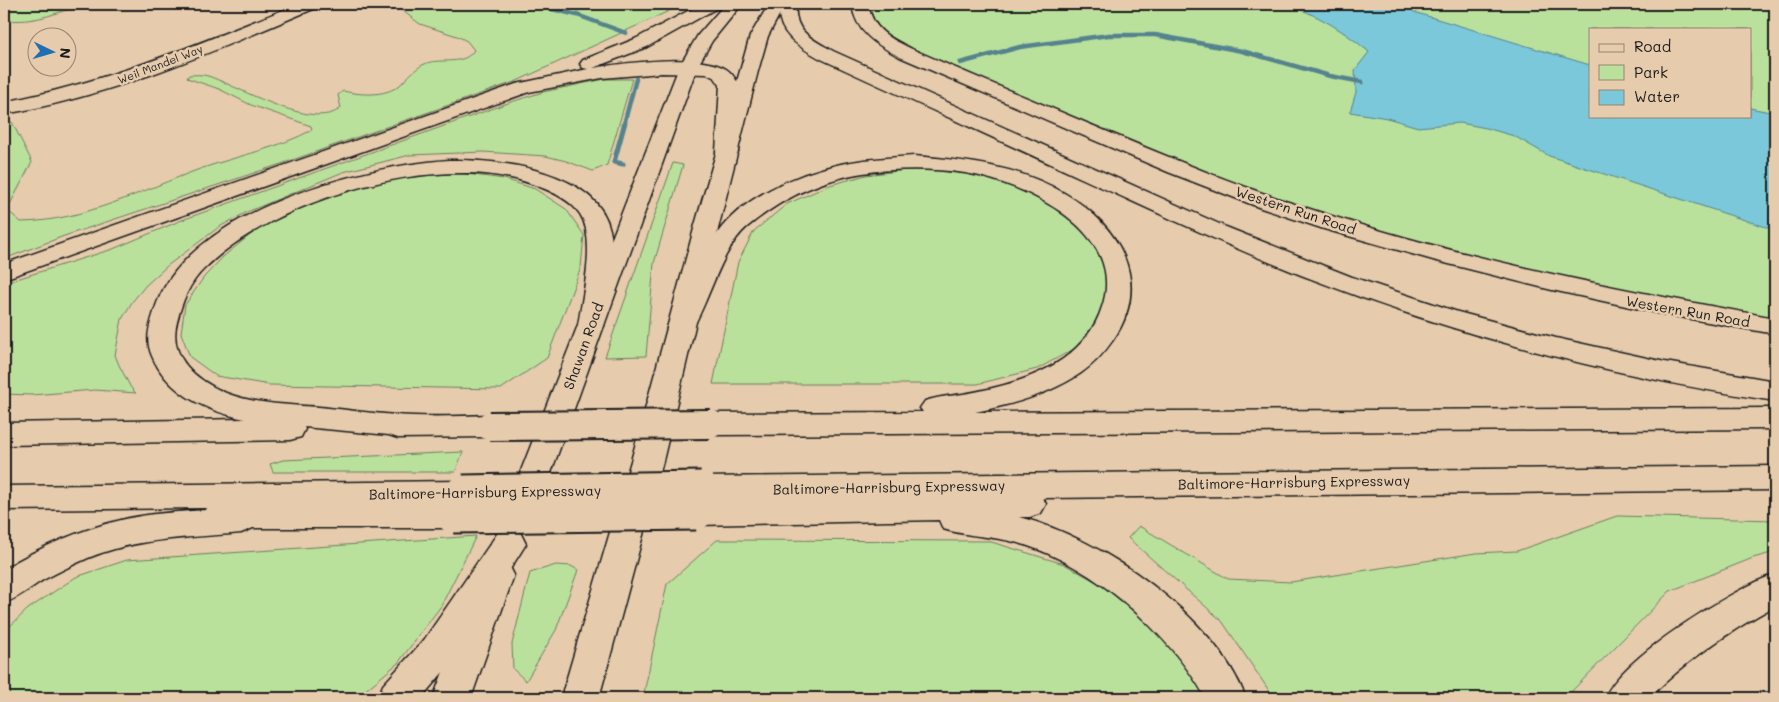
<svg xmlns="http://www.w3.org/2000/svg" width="1779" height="702" font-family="Mali,sans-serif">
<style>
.green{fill:#bae19c;stroke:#6b7e5c;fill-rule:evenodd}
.water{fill:#7ac8d9;stroke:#54838d}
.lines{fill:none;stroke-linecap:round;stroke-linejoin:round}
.stream-far1{stroke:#54838d;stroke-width:4.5}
.stream{stroke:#54838d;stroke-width:5}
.minor-casing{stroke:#1c1c1c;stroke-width:3}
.major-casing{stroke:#1c1c1c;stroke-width:3}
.highway-casing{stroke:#1c1c1c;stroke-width:3}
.minor{fill:#e6cbad;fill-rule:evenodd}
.major{fill:#e6cbad;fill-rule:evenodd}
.highway{fill:#e6cbad;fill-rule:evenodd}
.highway-bridge-far1-casing{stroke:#1c1c1c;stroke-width:32;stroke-linecap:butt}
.highway-bridge-casing{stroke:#1c1c1c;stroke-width:39;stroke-linecap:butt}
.highway-bridge-far1{stroke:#e6cbad;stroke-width:28}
.highway-bridge{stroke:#e6cbad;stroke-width:35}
.labels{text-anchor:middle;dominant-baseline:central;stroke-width:5;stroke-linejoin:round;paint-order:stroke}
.far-street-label{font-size:11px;fill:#1c1c1c;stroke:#e6cbad}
.street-label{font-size:14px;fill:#1c1c1c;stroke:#e6cbad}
</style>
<rect width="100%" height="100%" fill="#e6cbad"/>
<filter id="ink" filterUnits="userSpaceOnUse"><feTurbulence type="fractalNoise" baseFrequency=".02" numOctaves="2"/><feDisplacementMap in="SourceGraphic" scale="10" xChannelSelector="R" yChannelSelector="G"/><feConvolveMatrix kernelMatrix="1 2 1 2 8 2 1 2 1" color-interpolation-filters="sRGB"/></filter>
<g filter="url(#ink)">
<path class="green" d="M4,4h79c-29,10 -48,19 -79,16z
M380,4h304l-167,77 -236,83 -217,72 -60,23v-136l8,-1 20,40 -25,48 14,12c64,-1 121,-32 179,-53 37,-13 79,-21 112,-39l-1,-4 -60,-21 -32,-16 -32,-11 2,-3c6,0 13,-1 19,1 30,10 105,56 133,32l-3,-13 5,-4c17,4 42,6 57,-6 8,-8 16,-18 27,-22 16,-5 37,3 47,-13l-7,-9 -10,-5 -37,-12 -21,-16z
M871,4h904v316l-118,-20 -103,-22 -221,-59 -150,-54 -272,-114 -33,-20 -10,-18zM1590,29h160v87h-160z
M605,79h27l-25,86 -14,6 -27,-10 -20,-5 -63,-4 -73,3 -67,17 -96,40 -28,15 -52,39 -21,19 -14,17 -10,17 -7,36 4,10 12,23 5,5 -41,-3 -64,5 -27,-1v-111l109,-34 69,-29 329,-118 32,-10z
M673,163l10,2 -29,98 -8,93 -41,1z
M906,170l40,1 33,4 34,10 39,18 28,18 19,29 8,21 2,27 -12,28 -23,23 -37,20 -60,15h-264l25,-122 16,-31 33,-27 43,-19 36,-10z
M466,174l38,5 31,10 31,20 18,26 -3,32 -34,91 -46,31 -231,-4 -54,-9 -26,-19 -9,-24 4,-28 19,-28 20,-21 36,-29 40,-19 50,-18 40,-10 36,-5z
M463,452l-8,20h-182l-3,-8 13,-4z
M1617,516l158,4v32l-22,6 -83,33 -105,107h-291l-52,-77 -94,-83 11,-12 89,53 63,3 185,-29 41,-2z
M476,536l-35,70 -43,57 -42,35h-352v-66l24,-23 48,-32 51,-17z
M717,540l271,1 76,23 56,31 47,42 43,61h-567l24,-114z
M556,565l15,1 7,4 -22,60 -30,51 -13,-12 -1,-25 18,-71z"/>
<path class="water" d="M1284,4h123l7,8 176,53v51h160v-8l25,5v117l-226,-74 -35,-20 -28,-8 -26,-5 -42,4 -31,-9 -37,-6 6,-20 -1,-22 14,-18c-25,-21 -53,-39 -85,-48z"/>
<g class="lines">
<path class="stream-far1" d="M531,4l46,11 49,18
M960,63l60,-16 89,-12h46l87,16 88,25 32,6
M624,124l12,-45"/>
<path class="stream" d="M623,164l-9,-2 11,-40"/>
<g class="minor-casing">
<path id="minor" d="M298,4h22l-2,3c-102,43 -204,89 -314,107v-12c104,-20 197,-59 294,-98z
M852,4h16c5,27 22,34 44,45 59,26 118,50 177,75 72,30 145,61 221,85 152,50 308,80 465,109v16l-112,-20 -111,-24 -119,-30 -109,-31 -63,-21 -93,-36 -268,-115c-23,-12 -45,-25 -48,-53z"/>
</g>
<g class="major-casing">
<path id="major" d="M725,4h17l-30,37 -15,26 -159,442 -4,9 -12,4 -12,-4 -4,-9 173,-442 19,-32z
M769,4h16l-17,32 -10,35 -39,154 -56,236 -64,237h-38l70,-237 64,-236 45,-154 10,-35z
M497,561l12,4 5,10 -43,123h-38l47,-123 5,-10z"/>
</g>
<g class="highway-casing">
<path id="highway" d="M701,4h20l-2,3 -72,40 -54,21c31,-5 106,-15 133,1 5,3 9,9 12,14 3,9 0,56 0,69l-4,4 -7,2 -7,-2 -4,-4 4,-67 -5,-7 -8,-4 -45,-1 -60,5 -73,14 -525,187v-15l512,-180 72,-15 -5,-1 -3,-4 3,-4 52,-21z
M780,4h16c-3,28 16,35 37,47l393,176 126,50 106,35 98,26 109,24 110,19v20c-161,-24 -322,-67 -474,-126 -74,-29 -147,-64 -220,-97 -86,-40 -174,-79 -260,-119 -22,-12 -47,-27 -41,-55z
M914,156c51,4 105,10 150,37 55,32 89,89 49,147 -9,13 -19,24 -32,33 -31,21 -69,32 -106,39l800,-4v21l-1065,6 -11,-3 -4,-8 4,-8 11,-3 213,-1 -3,-4 5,-7c12,-4 25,-5 38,-7 35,-6 71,-15 100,-35 19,-14 32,-30 39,-52 26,-76 -78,-124 -137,-134 -33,-5 -69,-5 -102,0 -44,7 -82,26 -116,54 -27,23 -38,77 -58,107l-9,3 -9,-3 -4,-6c16,-34 31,-71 55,-101 31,-38 95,-61 142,-67 17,-2 34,-3 50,-4z
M449,160c50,-1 148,11 161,70 7,31 -2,65 -6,96l-4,6 -9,3 -9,-3 -4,-6c4,-29 19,-86 2,-112 -10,-15 -31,-24 -48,-30 -94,-34 -257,15 -327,84 -16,15 -23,34 -28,54 -9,35 18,58 49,71 28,11 63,12 93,14 32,3 63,8 95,9 25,1 51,0 76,-1l11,3 4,8 -4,8 -11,3 -92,1 -9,-3 -85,-8 1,2 -4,8 -11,3 -286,5v-22l241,-4c-38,-8 -77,-25 -93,-63 -7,-16 -3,-28 2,-44 28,-99 204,-146 295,-152z
M1775,466v24l-732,8 3,6 -5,9 -11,4h-11c83,21 196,99 227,181h-40c-37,-65 -111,-132 -184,-154 -26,-8 -53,-7 -79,-15l-4,-9 -243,5 -12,-4 -4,-9 4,-9 12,-4 -6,-1 -5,-9 5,-9 11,-3z
M463,481l11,3 5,9 -5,9 -12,3 7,10 -4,9 -12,4h-200l-12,5c-52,5 -105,5 -153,25 -16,7 -30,14 -45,22 -13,8 -24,18 -39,23v-34c36,-22 76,-39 117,-49 28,-7 57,-8 85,-10l1,-2 -203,2v-24z
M509,530l12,4 5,10 -76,120 -29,34h-43l5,-13 41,-45 73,-106z
M1775,574v32c-45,25 -90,55 -126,92h-44c15,-40 128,-109 170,-124z
M582,672l14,6 5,12v8h-38v-8l5,-12z"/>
</g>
<use href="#minor" class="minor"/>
<use href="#major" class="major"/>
<use href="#highway" class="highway"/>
<g class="highway-bridge-far1-casing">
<path id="highway-bridge-far1" d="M490,426l220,-2"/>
</g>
<g class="highway-bridge-casing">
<path id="highway-bridge" d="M463,493l238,-4
M453,515l243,-3"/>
</g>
<use href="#highway-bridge-far1" class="highway-bridge-far1"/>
<use href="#highway-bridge" class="highway-bridge"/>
</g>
</g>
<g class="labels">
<g class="far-street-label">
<text transform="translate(160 64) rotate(-21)">Weil Mandel Way</text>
</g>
<g class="street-label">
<text transform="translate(1296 210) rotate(18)">Western Run Road</text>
<text transform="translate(1688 311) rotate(10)">Western Run Road</text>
<text transform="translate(583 346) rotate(-70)">Shawan Road</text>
<text transform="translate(1294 482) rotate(-1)">Baltimore-Harrisburg Expressway</text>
<text transform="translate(889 487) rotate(-1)">Baltimore-Harrisburg Expressway</text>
<text transform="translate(485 492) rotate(-1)">Baltimore-Harrisburg Expressway</text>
</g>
</g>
<rect width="1779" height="702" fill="none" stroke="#e6cbad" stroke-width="20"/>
<rect x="10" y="10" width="1759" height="682" fill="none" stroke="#1c1c1c" stroke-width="2" filter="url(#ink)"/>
<rect x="1589" y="28" width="162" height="90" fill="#e6cbad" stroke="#958573"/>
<rect x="1599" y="44" width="25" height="8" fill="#e6cbad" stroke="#958573"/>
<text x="1634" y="52" font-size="15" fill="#1c1c1c">Road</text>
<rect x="1599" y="65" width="25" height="15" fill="#bae19c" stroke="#958573"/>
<text x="1634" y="78" font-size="15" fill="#1c1c1c">Park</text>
<rect x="1599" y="90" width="25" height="15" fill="#7ac8d9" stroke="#958573"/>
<text x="1634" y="102" font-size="15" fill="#1c1c1c">Water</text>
<g transform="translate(52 52) rotate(95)"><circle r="24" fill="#e6cbad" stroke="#958573"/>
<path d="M0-4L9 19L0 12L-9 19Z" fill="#1f6fb2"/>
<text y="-8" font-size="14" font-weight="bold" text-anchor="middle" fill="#1c1c1c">N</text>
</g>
</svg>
